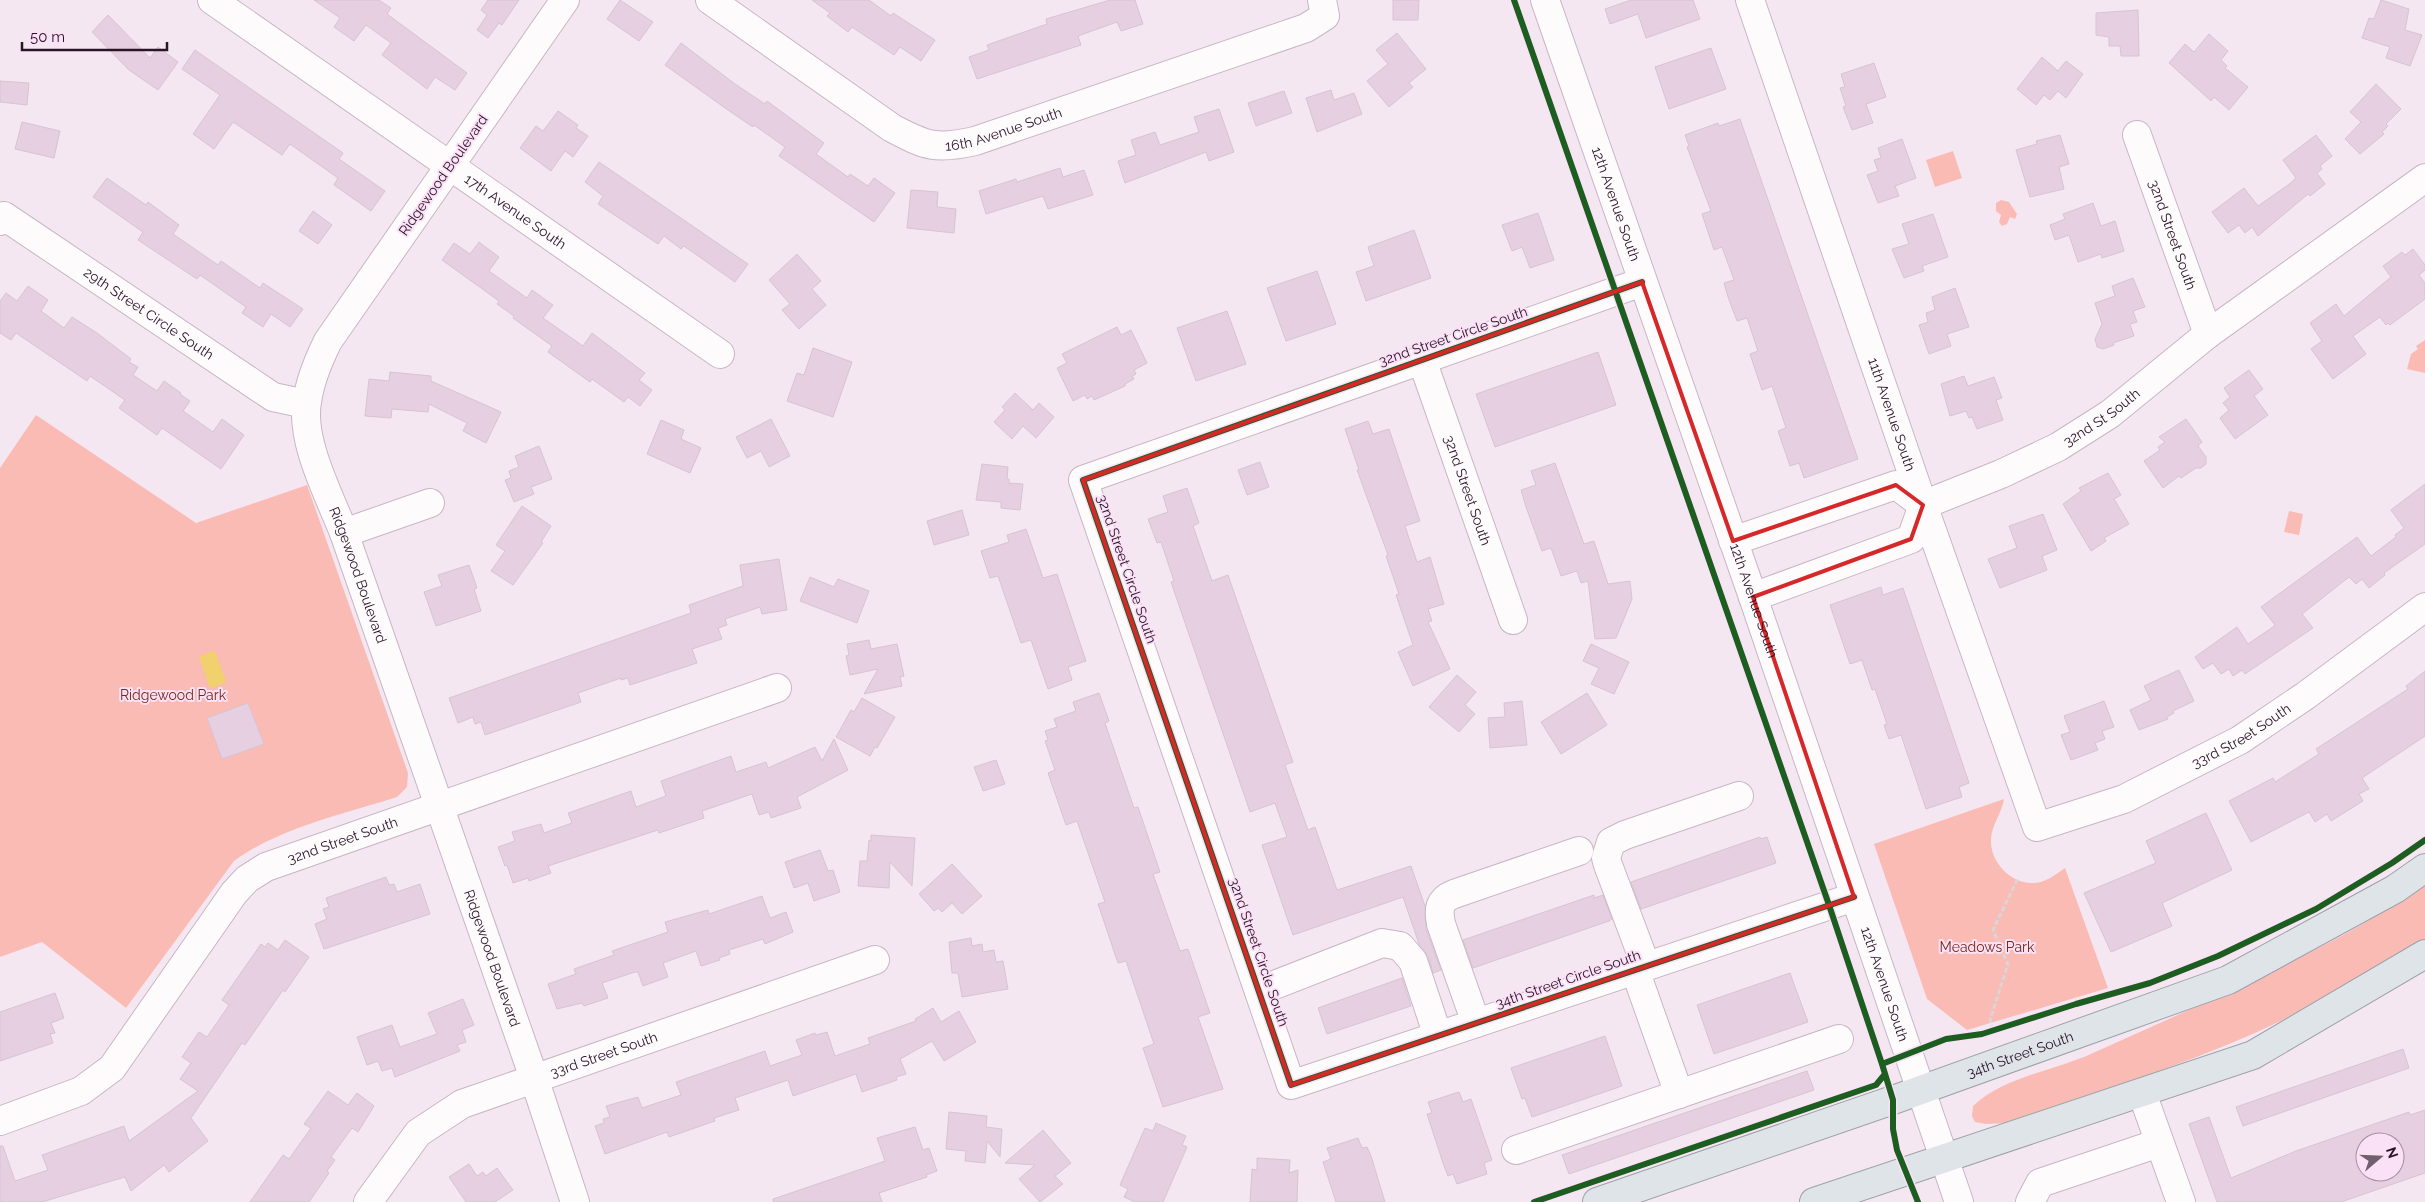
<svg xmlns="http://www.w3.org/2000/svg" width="2425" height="1202" font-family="Raleway,sans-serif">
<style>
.green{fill:#fabbb4}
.water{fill:#f0d16e}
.building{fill:#e5cfe1;stroke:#d6c4d2;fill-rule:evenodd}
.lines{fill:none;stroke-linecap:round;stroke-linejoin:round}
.minor-casing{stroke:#c8b6c4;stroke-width:30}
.major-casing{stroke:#9ca2aa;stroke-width:30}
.path{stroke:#dad5d9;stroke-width:3;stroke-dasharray:5 2.5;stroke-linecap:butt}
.minor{stroke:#fefbfd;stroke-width:28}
.major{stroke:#dfe4e9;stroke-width:28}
.cycleway-casing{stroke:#fbe1f6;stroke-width:9}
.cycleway{stroke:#1b5e20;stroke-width:6}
.marked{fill:none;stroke:#d62828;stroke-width:4;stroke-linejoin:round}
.labels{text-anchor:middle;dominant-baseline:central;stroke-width:4;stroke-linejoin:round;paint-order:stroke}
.street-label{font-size:14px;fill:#2a1427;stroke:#fbe1f6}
.park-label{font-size:14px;fill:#772919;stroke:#fbe1f6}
</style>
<rect width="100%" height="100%" fill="#f5e7f2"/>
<path class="green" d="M1953,151l9,27 -27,9 -9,-27z
M2001,200l8,2 8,12 -2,5 -5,-2 -3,7 -5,2 -3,-4 2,-7 -5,-4v-8z
M2425,340v33l-18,-4 4,-15 7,-5 -2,-3z
M36,415l160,108 111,-38 101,288 -1,14 -10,10c-53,17 -118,31 -163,64l-108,147 -84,-66 -42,15v-489z
M2289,511l14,3 -4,21 -15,-3z
M2004,799c-2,14 -13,27 -13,41 -1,22 20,44 42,43 12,0 22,-8 32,-15l43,120 -141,42 -40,-31 -53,-155z
M2425,886v54c-55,33 -111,66 -170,93 -79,35 -164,61 -246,90l-23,1 -11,-2 -3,-6 1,-10c32,-30 81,-35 120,-53 80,-36 160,-71 237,-111 33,-17 64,-37 95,-56z"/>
<path class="water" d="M212,651l4,2 10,29 -13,6 -4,-2 -10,-29z"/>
<path class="building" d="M314,0h65l12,8 -4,6 80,59 -12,17 -20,-13 -8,12 -45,-34 9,-12 -25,-18 -12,16 -20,-14 6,-9z
M488,0h31l-17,25 -3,-2 -11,15 -11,-8 10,-15 -6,-5z
M620,0l33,22 -14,19 -32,-22z
M812,0h57l22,16 2,-3 42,27 -14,21 -21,-14 -6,8 -42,-28 -4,5 -21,-16 3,-3z
M1110,0h25l8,24 -22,7 -4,-9 -39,14 3,9 -104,34 -8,-22 20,-7 -2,-5 60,-21 -1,-5z
M1393,0h26l-1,20h-25z
M1631,0h62l7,19 -54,19 -8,-24 -28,10 -5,-15z
M2381,0l28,9 -4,21 17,5 -12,31 -24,-8 4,-11 -28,-9 7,-20 5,1z
M2138,10l1,46h-18l-1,-10h-11v-9l-13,-2v-22z
M108,15l42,43 8,-11 20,15 -20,28 -29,-20 -37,-38z
M1397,33l29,36 -17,14 4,4 -24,20 -22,-26 21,-17 -12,-14z
M2209,34l19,17 -7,9 6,6 -2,2 23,19 -19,23 -15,-13 -3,4 -42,-38 16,-19 9,8z
M681,43l54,41 30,20 2,-3 57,42 -8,11 32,23 2,-3 18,12 6,-8 21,15 -21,29 -95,-66 6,-9 -31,-22 -1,2 -28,-19 -60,-43z
M1711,48l15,41 -57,20 -14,-42z
M195,50l148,103 -4,6 46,32 -14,20 -37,-26 4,-7 -48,-34 -8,11 -49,-33 -19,27 -21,-15 27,-39 -38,-26z
M2042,57l16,14 8,-10 17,13 -17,24 -8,-7 -8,9 -6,-5 -8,10 -19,-16z
M1874,63l12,34 -20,7 7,19 -21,7 -9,-23 3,-1 -6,-18 5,-1 -4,-13z
M0,81l29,2 -2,22 -27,-3z
M2376,84l25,25 -15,15 2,2 -6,6 2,2 -24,20 -15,-15 16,-17 -11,-10z
M1331,90l3,10 20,-7 8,21 -45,18 -11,-34z
M1284,91l8,22 -36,13 -8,-23z
M1219,109l15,43 -25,9 -3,-9 -81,31 -7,-22 18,-6 -5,-15 24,-8 5,13 39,-13 -5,-15z
M558,111l20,14 -2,3 12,8 -15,21 -8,-6 -14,20 -31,-23 16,-22 7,5z
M1740,119l118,340 -54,19 -5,-15 -9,3 -12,-35 8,-3 -14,-42 -10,4 -12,-36 8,-3 -11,-33 -10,3 -9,-24 -4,-14 10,-3 -12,-33 -8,3 -12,-36 9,-3 -24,-64 2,-1 -4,-11 33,-12 1,3z
M22,122l38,9 -6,27 -39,-9z
M2060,135l9,29 -10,3 5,22 -34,8 -14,-47 21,-6 -1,-3z
M2316,135l16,21 -12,10 2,3 -5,4 8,11 -15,12 -2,-2 -50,42 -6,-9 -7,6 -6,-8 -11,8 -16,-21 32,-24 14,18 30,-21 8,-7 -13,-18z
M1902,139l14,39 -21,8 4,10 -21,7 -11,-28 11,-4 -4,-11 7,-2 -3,-10z
M599,162l149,102 -13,18 -51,-36 -3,3 -17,-13 -6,8 -60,-40 5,-8 -18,-14z
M1060,168l3,9 21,-7 9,25 -45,14 -5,-13 -57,18 -7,-23 37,-12 1,3z
M107,178l39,27 2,-3 31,23 -6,9 45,31 3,-4 39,27 3,-5 40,26 -13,18 -19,-13 -8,13 -21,-14 4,-6 -46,-32 -3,4 -59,-39 5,-8 -50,-35z
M911,190l27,2 -1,15 19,2 -2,24 -47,-5z
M2093,203l8,23 14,-5 9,30 -22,7 -1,-4 -23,8 -9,-27 -14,5 -5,-15 15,-6 -2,-5z
M313,211l19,14 -14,19 -19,-13z
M1538,213l16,47 -24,8 -8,-21 -10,4 -10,-26z
M1933,214l15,43 -26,9 2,5 -20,7 -12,-29 17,-5 -7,-20z
M1414,230l17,48 -65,23 -10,-29 18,-6 -6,-19z
M479,242l20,15 -10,14 38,27 5,-8 21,15 -10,13 40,28 9,-13 53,40 -6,7 13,10 -12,16 -12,-9 -4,5 -32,-23 -2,3 -42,-30 4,-6 -39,-28 1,-2 -17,-12 2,-3 -57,-41 12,-17 16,11z
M2413,249l12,16v5l-6,5 6,8v16l-35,26 -2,-2 -2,2 -6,-8 -27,19 13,18 -33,25 -22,-30 11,-8 -12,-18 26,-19 8,12 47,-39 -8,-11 19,-14 3,3z
M797,254l24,27 -9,8 14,16 -27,24 -17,-19 8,-6 -21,-24z
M1317,271l19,53 -50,17 -19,-53z
M2133,278l12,29 -12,4 4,11 -7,2 4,12 -21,7 1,2 -11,4 -6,-2 -2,-8 7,-15 -7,-21 20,-7 -3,-10z
M28,286l20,14 -7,11 23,17 8,-11 25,16 34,26 -2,3 9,5 -5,8 24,16 7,-10 17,12 -1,1 10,7 -7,10 30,21 9,-13 22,16 -23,34 -59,-41 -5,7 -38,-27 6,-8 -35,-24 -3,5 -71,-48 -5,7 -11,-7v-32l6,-8 11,8z
M1955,288l14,39 -22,7 4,12 -22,8 -10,-29 9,-3 -2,-9 9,-3 -3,-13z
M1227,311l19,53 -50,17 -19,-53z
M1117,327l4,8 10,-5 16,33 -13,7 2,4 -4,2 2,3 -9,5v2l-31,14 -2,-4 -5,3 -2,-4 -12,6 -16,-33 10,-5 -5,-9z
M813,348l39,14 -19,55 -46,-16 10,-28 7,2z
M1598,352l18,53 -121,42 -19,-53z
M2249,370l14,19 -9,7 14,19 -33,24 -15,-21 9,-8 -6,-7 7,-6 -6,-9z
M390,372l41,4v5l70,31 -15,31 -23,-12 4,-8 -38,-19 -1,8 -36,-3 -1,9 -26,-2 4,-37 20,2z
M1964,376l4,10 26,-9 8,21 -6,2 7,20 -26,9 -5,-12 -3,1 -3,-7 -16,5 -9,-32z
M1015,393l18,17 6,-7 15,14 -18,21 -13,-12 -11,13 -18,-17 11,-12 -3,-3z
M771,419l19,37 -21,11 -8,-16 -14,7 -11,-21z
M2186,419l16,23 -4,4 8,11v7l-5,4h-5l-15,10 -2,-2 -16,12 -19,-27 16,-11 -2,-3 7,-5 -6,-5z
M661,420l23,10 -3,9 20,9 -11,25 -43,-19z
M1368,421l5,13 16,-5 31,92 -15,5 12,36 13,-5 14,47 -16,5 4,12 -4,1 22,47 -37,17 -15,-34 15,-7 -17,-50 3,-1 -13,-38 2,-1 -31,-85h2l-14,-41z
M539,446l13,33 -21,8 3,7 -20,8 -9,-22 6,-2 -2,-7 10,-4 -4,-11z
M1260,462l9,25 -22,8 -9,-25z
M1555,463l29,81 10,-3 14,43 22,-3 2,18 -16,39 -21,1 -7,-58 -7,2 -4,-12 -16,5 -10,-28 -9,3 -16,-44 -5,-17 15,-5 -5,-14z
M982,464l26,3 -1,12h2v4l14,1 -3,26 -19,-2v-6l-25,-2z
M2108,473l13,22 -7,4 15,25 -25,14 2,3 -15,10 -28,-47 18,-13 -2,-3z
M2425,484v60l-41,29 1,2 -16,13 -7,-9 -6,5 -7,-7 -47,37 11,14 -68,46 -3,-4 -9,6 -4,-7 -8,5 -8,-11 -10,6 -8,-12 42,-30 11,17 25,-17 2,-2 -14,-18 96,-70 14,19 25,-19 -1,-2 9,-7 -13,-18z
M1187,488l12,35 -6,3 19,55 16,-6 65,187 -8,3 23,65 7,-3 22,63 74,-24 14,40 1,23 15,41 -8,3 -5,-17 -9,-12 -16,-47 -110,38 -31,-90 25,-8 -12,-34 -25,9 -79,-230 3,-1 -13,-39 -4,1 -9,-24 20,-7 -5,-16z
M522,506l29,20 -10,16 2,1 -30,42 -22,-14 14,-20 -9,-6z
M962,510l7,25 -35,10 -7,-24z
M2043,514l14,36 -15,6 5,14 -47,18 -12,-29 29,-11 -8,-22z
M1026,529l17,49 14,-4 29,87 -18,6 4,13 -24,9 -17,-49 -10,3 -23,-67 -8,2 -9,-27 28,-9 -2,-7z
M779,559l8,51 -25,4 -2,-7 -35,12 2,6 -9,3 4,11 -30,10 5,14 -67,22 -2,-7 -7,2v-2l-43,15 3,9 -96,33 -4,-13 -6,2 -2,-7 -15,6 -9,-25 242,-85 -2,-8 54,-19 -3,-21z
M469,565l8,23 -3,1 7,22 -45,15 -12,-34 18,-6 -4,-11z
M810,577l24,10 4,-8 31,12 -12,32 -57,-22z
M1881,587l2,8 20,-7 66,195 -10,4 3,10 -36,12 -25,-74 -12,4 -5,-14 3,-1 -12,-35 -3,1 -10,-30 -12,4 -20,-59z
M869,640l2,9 26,-5 7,32 -4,1 2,9 -38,8 14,-25 -28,6 -4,-19 3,-1 -2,-11z
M1591,644l38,18 -15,32 -23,-10 8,-16 -16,-7z
M2179,670l15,31 -21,10 1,2 -7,4 1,2 -29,11 -9,-20 21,-10 -7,-14z
M2425,671v65l-63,42 7,11 -10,5 4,7 -32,20 -4,-7 -12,8 -6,-10 -58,30 -22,-41 44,-23 2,4 44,-28 -3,-5 92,-60 -2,-3z
M1457,675l19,17 -11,13 10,9 -16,18 -30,-25z
M1099,693l10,28 -4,2 29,85 4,-1 22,65 -7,2 27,77 8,-2 22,64 -12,4 25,72 -60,18 -20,-59 11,-4 -28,-83 -8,2 -20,-59 7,-2 -28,-81 -11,4 -18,-52 7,-3 -10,-29 3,-1 -3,-9 12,-4 -3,-8 22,-8 -3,-9z
M1587,693l20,32 -46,29 -20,-32z
M862,698l33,19 -18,31 -2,-1 -5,9 -34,-19 15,-27 3,2z
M1522,701l5,44 -37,3 -2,-30 17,-1 -1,-14z
M2104,701l10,26 -12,4 3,8 -10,4 3,7 -27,10 -10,-25 9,-3 -6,-16z
M248,703l16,41 -42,15 -15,-41z
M834,739l14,31 -51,27 4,11 -30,10 -2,-6 -10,3 -7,-21 -50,17 2,7 -45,15 -1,-3 -110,36 3,7 -22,8 -1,-3 -15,5 -6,-18 -2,1 -7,-19 17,-6 -3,-9 29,-8 3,9 28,-10 -4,-10 63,-22 5,16 30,-11 -5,-15 70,-25 5,16 30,-10 2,6 47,-21 7,14z
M996,760l9,24 -22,7 -9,-24z
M2206,813l26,57 -70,33 10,23 -61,26 -27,-59 72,-30 -10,-22z
M871,835l44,3 -3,48 -22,-24 -1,26 -31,-2 2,-25h7l2,-21 2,1z
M1760,837l1,2 6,-2 9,26 -135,46 -10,-27z
M820,850l8,21 5,-1 7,22 -26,9 -6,-18 -14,5 -9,-26z
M952,864l30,32 -20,18 -10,-11 -10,9 -4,-4 -4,3 -15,-17z
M386,877l3,8 5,-1 3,8 23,-8 10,30 -106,35 -9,-25 12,-5 -4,-10 6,-2 -3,-9z
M1594,895v3l9,-3 9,24 -3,2 -136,47 -10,-28z
M762,896l8,22 16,-6 7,20 -28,12 -2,-5 -34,11 1,4 -11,4 1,2 -19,6 -5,-15 -33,12 5,14 -25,9 -5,-14h-3l-33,11 6,15 -24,8 -2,-3 -25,6 -9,-25 28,-10 -2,-5 40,-14 -2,-4 56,-19 -3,-10 43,-12 1,4z
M971,938l1,8 10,-2 1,8 11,-2 2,12 7,-1 5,28 -46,8 -4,-24h-6l-3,-31z
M285,940l24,17 -24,35 -2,-2 -38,55 -3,-2 -51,75 17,23 -39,31 -5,-7 -33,26 -6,-14 -83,25h-42v-56h3l12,35 33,-11 -6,-15 82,-29 5,15 69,-50 -18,-12 11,-16 -9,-6 17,-25 8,5 22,-32 -7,-5 39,-56 4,3 3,-4 10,7z
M1790,973l18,49 -94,32 -17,-49z
M1402,978l9,28 -84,28 -9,-26z
M55,993l9,25 -13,5 4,10 -5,1 3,9 -53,18v-49z
M463,999l11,26 -12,5 4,12 -9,3 3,6 -65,26 -3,-9 -10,3 -4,-10 -11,4 -10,-28 35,-12 8,22 37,-13 -9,-21z
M933,1008l8,14 18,-11 17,31 -32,19 -12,-20 -32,18 6,15 -10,3 1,3 -35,12 -6,-18 -63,22 -5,-16 -53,18 4,12 -25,8 1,3 -46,16 -2,-5 -62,22 -10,-28 9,-3 -1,-4 7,-2 -4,-11 32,-9 4,11 39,-13 -5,-13 89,-31 5,15 32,-11 -6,-15 19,-7 1,2 11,-3 8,24 35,-12 -2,-6 48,-17 -1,-2z
M1605,1036l17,50 -90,31 -7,-19 -3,1 -11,-31z
M2403,1049l6,19 -166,58 -7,-19z
M1807,1071l7,19 -245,84 -7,-19z
M328,1091l20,14 9,-12 17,13 -16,26 -6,-4 -21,29 4,3 -8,11 2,2 -20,29h-59l33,-47 6,4 22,-31 -7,-4z
M1459,1092l4,10 8,-3 21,61 -8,3 3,11 -30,10 -4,-10 -5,2 -4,-10 -17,-52 5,-1 -4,-11z
M2425,1110v63l-84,29h-124l-28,-78 20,-7 22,61 65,-27 113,-39 1,3zM2365,1142h30v30h-30z
M949,1112l38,4 -1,11 16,2 -2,28 -13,-16 -2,22 -20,-2 1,-10 -20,-2z
M1156,1123l30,13 -4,9 5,2 -24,55h-28l-11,-5 4,-8 -8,-4 25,-57 8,3z
M915,1127l8,23 6,-2 8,23 -11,4 1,2 -48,16 3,9h-109v-3l112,-38 -8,-23z
M1043,1130l28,33 -16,13 8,8 -23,18 -21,-23 16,-14 -30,-2z
M1358,1138l4,10 5,-1 4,9 14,46h-49l-13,-40 8,-3 -4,-11z
M1257,1158l33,2 -1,13 9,-3 -1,32h-47l2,-33 5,1z
M469,1164l8,12 6,-4 3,4 11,-8 16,22 -18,12h-29l-17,-25z"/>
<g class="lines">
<g class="minor-casing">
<g id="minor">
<path id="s1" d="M212,0l508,354"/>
<path id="s2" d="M565,0l-237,341c-10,20 -18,39 -21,61 -7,39 23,95 37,131l190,545 41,124"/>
<path id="s3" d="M710,0l182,128c34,18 44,22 83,13l331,-113 19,-12 -3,-16"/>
<path id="s4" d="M1545,0l208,597 206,605"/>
<path id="s5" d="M1750,0l173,505 114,322 87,-28 116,-59 65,-44 120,-89"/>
<path id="s6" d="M2137,135l71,199"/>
<path id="s7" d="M0,221l4,-5 269,181 33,7"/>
<path d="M1642,282l-559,198 208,605 563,-188"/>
<path id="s8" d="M1422,360l91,260"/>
<path d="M344,533l86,-30"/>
<path d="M1733,541l163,-56 27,20"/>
<path id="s9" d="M1753,597l158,-58 12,-34 78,-31 57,-27 52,-33 98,-80 217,-156"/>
<path d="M1646,966l-38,-101 -2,-7 5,-16 14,-7 114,-39"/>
<path d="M1635,970l44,124"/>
<path d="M1259,991l123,-48 18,3 13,15 25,75"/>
<path d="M1476,1023l-35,-99c-3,-15 -2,-24 13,-30l125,-43"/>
<path d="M2142,1093l39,109"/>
<path id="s10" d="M0,1121l81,-30 31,-23 122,-175 13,-14 19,-12 511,-179"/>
<path d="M1516,1150l323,-111"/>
<path id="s11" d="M368,1202l50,-69 44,-29 413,-144"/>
<path d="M2030,1202l10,-19 119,-40"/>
</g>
</g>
<g class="major-casing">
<g id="major">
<path id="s12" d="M1597,1202l296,-102 335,-120 167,-91 30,-21"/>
<path d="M1814,1202l439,-147 172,-101"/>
</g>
</g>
<path class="path" d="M1993,1030l-3,-10 18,-56 -15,-34 25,-52"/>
<use href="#minor" class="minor"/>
<use href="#major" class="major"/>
<g class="cycleway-casing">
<path id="cycleway" d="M1514,0l315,905 53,159 11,36v29l4,21 21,52
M1642,282l-559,198 208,605 563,-188
M1882,1064l64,-25 36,-5 94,-30 74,-21 68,-27 98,-47 76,-46 33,-23
M1534,1202l342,-117 9,-11"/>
</g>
<use href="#cycleway" class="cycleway"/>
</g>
<path class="marked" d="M1642,282l91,259 163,-56 27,20 -12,34 -158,58 101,300 -563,188 -208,-605z"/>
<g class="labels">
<g class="street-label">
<text stroke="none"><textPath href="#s3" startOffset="340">16th Avenue South</textPath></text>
<text transform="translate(443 175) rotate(-55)">Ridgewood Boulevard</text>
<text stroke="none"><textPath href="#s4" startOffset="216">12th Avenue South</textPath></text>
<text stroke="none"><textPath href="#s1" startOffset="370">17th Avenue South</textPath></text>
<text stroke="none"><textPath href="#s6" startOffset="106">32nd Street South</textPath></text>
<text stroke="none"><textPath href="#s7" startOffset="181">29th Street Circle South</textPath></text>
<text transform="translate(1453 336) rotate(-19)">32nd Street Circle South</text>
<text stroke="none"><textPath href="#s5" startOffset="438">11th Avenue South</textPath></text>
<text stroke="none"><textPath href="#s9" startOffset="404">32nd St South</textPath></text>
<text stroke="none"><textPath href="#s8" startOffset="138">32nd Street South</textPath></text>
<text transform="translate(1127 569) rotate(71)">32nd Street Circle South</text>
<text stroke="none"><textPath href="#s2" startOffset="662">Ridgewood Boulevard</textPath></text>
<text stroke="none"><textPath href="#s4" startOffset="636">12th Avenue South</textPath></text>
<text stroke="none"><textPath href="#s5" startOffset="1100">33rd Street South</textPath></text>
<text stroke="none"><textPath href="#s10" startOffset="461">32nd Street South</textPath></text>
<text transform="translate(1259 952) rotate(71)">32nd Street Circle South</text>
<text stroke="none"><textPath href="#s2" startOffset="1068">Ridgewood Boulevard</textPath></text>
<text transform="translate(1568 979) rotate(-19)">34th Street Circle South</text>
<text stroke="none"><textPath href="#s4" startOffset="1041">12th Avenue South</textPath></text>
<text stroke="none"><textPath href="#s11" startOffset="288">33rd Street South</textPath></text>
<text stroke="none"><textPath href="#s12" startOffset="448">34th Street South</textPath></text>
</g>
<g class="park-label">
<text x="173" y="695">Ridgewood Park</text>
<text x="1987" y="947">Meadows Park</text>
</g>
</g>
<g transform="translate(2380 1157) rotate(71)"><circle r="24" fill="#fbe1f6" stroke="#a78fa3"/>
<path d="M0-4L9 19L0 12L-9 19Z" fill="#715e6e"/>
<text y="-8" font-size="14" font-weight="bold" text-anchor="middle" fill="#2a1427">N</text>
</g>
<path d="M22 42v8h145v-8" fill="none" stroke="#2a1427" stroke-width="2.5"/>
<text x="30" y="42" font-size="15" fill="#2a1427" stroke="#fbe1f6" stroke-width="4" paint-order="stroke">50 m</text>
</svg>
